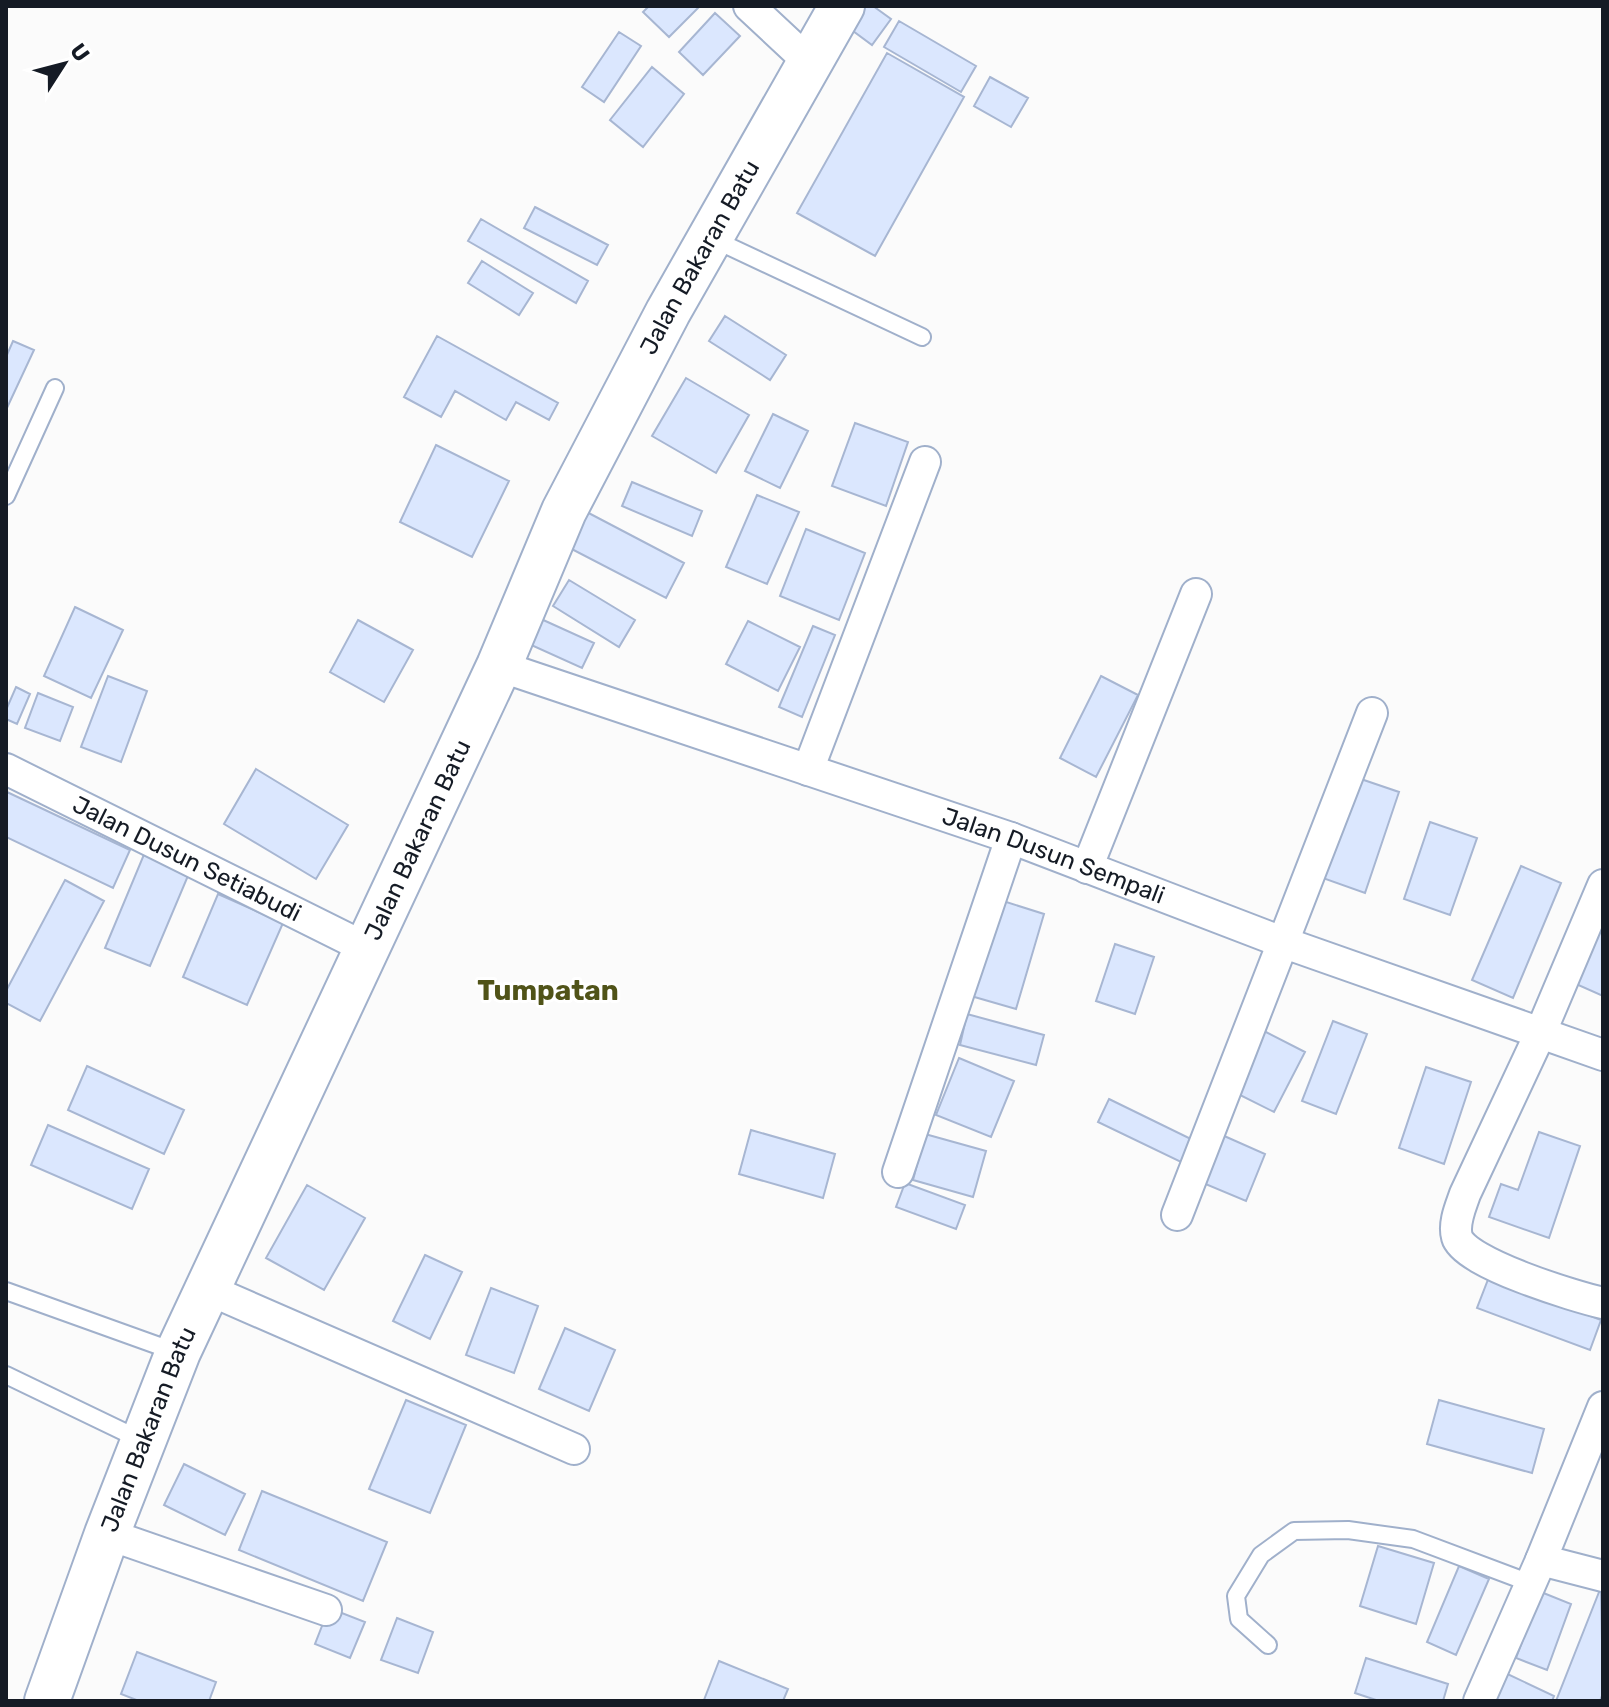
<svg xmlns="http://www.w3.org/2000/svg" width="1609" height="1707" font-family="Rubik,sans-serif">
<style>
.building{fill:#dbe7fe;stroke:#a7b6d2;stroke-width:2}
.lines{fill:none;stroke-linecap:round;stroke-linejoin:round}
.service-casing{stroke:#a0b0cb;stroke-width:20}
.minor-casing{stroke:#a0b0cb;stroke-width:34}
.trunk-casing{stroke:#a0b0cb;stroke-width:48}
.service{stroke:#fff;stroke-width:16}
.minor{stroke:#fff;stroke-width:30}
.trunk{stroke:#fff;stroke-width:44}
.labels{text-anchor:middle;dominant-baseline:central;stroke-width:6;stroke-linejoin:round;paint-order:stroke}
.street-label{font-size:24px;fill:#151b25;stroke:#fff}
.quarter-label{font-size:28px;font-weight:bold;fill:#505318;stroke:#fff}
</style>
<rect width="100%" height="100%" fill="#fbfbfb"/>
<path class="building" d="M649,6h51l-31,31 -26,-25z
M865,6h8l18,13 -19,26 -23,-17z
M715,13l25,23 -37,39 -24,-23z
M899,21l77,45 -15,26 -77,-45z
M619,32l22,14 -37,56 -22,-15z
M887,53l77,44 -89,159 -78,-43z
M652,67l32,27 -41,53 -33,-27z
M990,77l38,21 -17,29 -37,-21z
M535,207l73,38 -11,20 -73,-37z
M481,219l107,62 -12,22 -108,-62z
M482,261l51,32 -14,22 -51,-32z
M725,316l61,39 -16,25 -61,-39z
M437,336l121,67 -9,17 -33,-18 -10,18 -51,-29 -14,26 -37,-20z
M13,341l21,9 -28,60v-53z
M686,378l63,37 -33,58 -64,-37z
M773,414l35,17 -28,57 -35,-17z
M855,423l53,19 -22,64 -54,-20z
M436,445l73,36 -37,76 -72,-35z
M632,482l70,29 -10,25 -70,-30z
M757,495l42,17 -32,72 -41,-17z
M581,509l103,54 -18,35 -104,-54z
M806,529l59,24 -26,67 -59,-24z
M569,580l66,40 -16,27 -66,-41z
M75,607l48,23 -32,68 -47,-22z
M541,619l53,24 -12,25 -53,-24z
M358,620l55,30 -29,52 -54,-30z
M748,621l52,26 -22,44 -52,-27z
M813,626l22,9 -33,82 -23,-10z
M108,676l39,15 -26,71 -40,-15z
M1101,676l37,19 -42,82 -36,-19z
M16,687l14,7 -13,30 -11,-5v-9z
M38,693l35,14 -13,34 -35,-13z
M256,769l92,56 -32,54 -92,-55z
M1352,776l47,16 -34,101 -48,-17z
M7,792l123,58 -17,38 -107,-51z
M1430,822l47,16 -27,77 -46,-16z
M145,852l45,19 -40,95 -45,-18z
M1521,866l40,17 -48,115 -41,-18z
M65,880l39,21 -64,120 -34,-18v-12z
M218,894l65,29 -36,82 -64,-28z
M1000,900l44,14 -28,95 -45,-13z
M1603,903v93l-36,-16z
M1115,944l39,13 -19,57 -39,-13z
M967,1014l77,21 -8,30 -76,-20z
M1333,1021l34,13 -31,80 -34,-13z
M1262,1030l43,22 -31,60 -44,-22z
M959,1058l55,23 -23,56 -55,-22z
M87,1066l97,44 -20,44 -96,-44z
M1426,1067l45,15 -27,82 -45,-16z
M1109,1099l84,41 -10,23 -85,-41z
M48,1125l101,44 -17,40 -101,-44z
M751,1130l84,24 -12,44 -84,-24z
M1539,1132l41,14 -31,92 -60,-21 12,-33 17,6z
M925,1134l61,17 -13,46 -60,-17z
M1222,1135l43,19 -19,47 -43,-18z
M905,1183l60,22 -9,24 -60,-22z
M307,1185l58,33 -41,72 -58,-32z
M425,1255l37,17 -32,67 -37,-18z
M1489,1277l112,43 -11,30 -113,-42z
M491,1288l47,18 -24,67 -48,-18z
M565,1328l50,22 -26,61 -50,-22z
M406,1400l60,25 -36,88 -61,-24z
M1439,1400l105,29 -12,44 -105,-29z
M184,1464l61,30 -20,41 -61,-30z
M262,1491l125,51 -24,59 -124,-51z
M1378,1546l56,17 -18,61 -56,-18z
M1459,1566l30,13 -33,76 -29,-13z
M1601,1587l2,106 -3,8h-44z
M1541,1592l30,12 -24,66 -31,-12z
M329,1608l36,14 -15,36 -35,-14z
M397,1618l36,14 -15,41 -37,-13z
M137,1652l79,30 -7,19h-70l-18,-7z
M1366,1658l82,26 -5,17h-64l-24,-8z
M719,1661l69,28 -5,12 -79,-1z
M1499,1670l55,26 -2,5h-68z"/>
<g class="lines">
<g class="service-casing">
<path id="service" d="M711,238l211,99
M6,496l49,-108
M6,1291l170,61
M6,1375l135,65
M1268,1645l-29,-26 -3,-23 25,-41 33,-24 54,-1 65,9 117,44"/>
</g>
<g class="minor-casing">
<g id="minor">
<path d="M749,6l60,56"/>
<path id="s1" d="M499,666l512,172 271,104 321,113"/>
<path id="s2" d="M6,769l362,180"/>
<path d="M808,770l117,-308"/>
<path d="M1087,868l109,-274"/>
<path d="M1603,885l-63,149 -75,160c-4,12 -12,29 -8,43 7,26 119,60 146,66"/>
<path d="M898,1172l113,-334"/>
<path d="M1177,1215l195,-502"/>
<path d="M207,1289l367,160"/>
<path d="M1603,1407l-62,153 62,16"/>
<path d="M107,1534l219,76"/>
<path d="M1479,1701l62,-141"/>
</g>
</g>
<g class="trunk-casing">
<g id="trunk">
<path id="s3" d="M47,1701l60,-167 71,-182 321,-686 65,-155 104,-199 174,-306"/>
</g>
</g>
<use href="#service" class="service"/>
<use href="#minor" class="minor"/>
<use href="#trunk" class="trunk"/>
</g>
<g class="labels">
<g class="street-label">
<text stroke="none"><textPath href="#s3" startOffset="1586">Jalan Bakaran Batu</textPath></text>
<text stroke="none"><textPath href="#s3" startOffset="938">Jalan Bakaran Batu</textPath></text>
<text stroke="none"><textPath href="#s1" startOffset="586">Jalan Dusun Sempali</textPath></text>
<text stroke="none"><textPath href="#s2" startOffset="202">Jalan Dusun Setiabudi</textPath></text>
<text stroke="none"><textPath href="#s3" startOffset="290">Jalan Bakaran Batu</textPath></text>
</g>
<g class="quarter-label">
<text x="548" y="990">Tumpatan</text>
</g>
</g>
<rect width="1609" height="1707" fill="none" stroke="#151b25" stroke-width="16"/>
<g transform="translate(64 64) rotate(54)" stroke="#ffffff" stroke-width="6" paint-order="stroke">
<path d="M0-6L14 30L0 20L-14 30Z" fill="#151b25"/>
<text y="-12" font-size="22" font-weight="bold" text-anchor="middle" fill="#151b25">U</text>
</g>
</svg>
